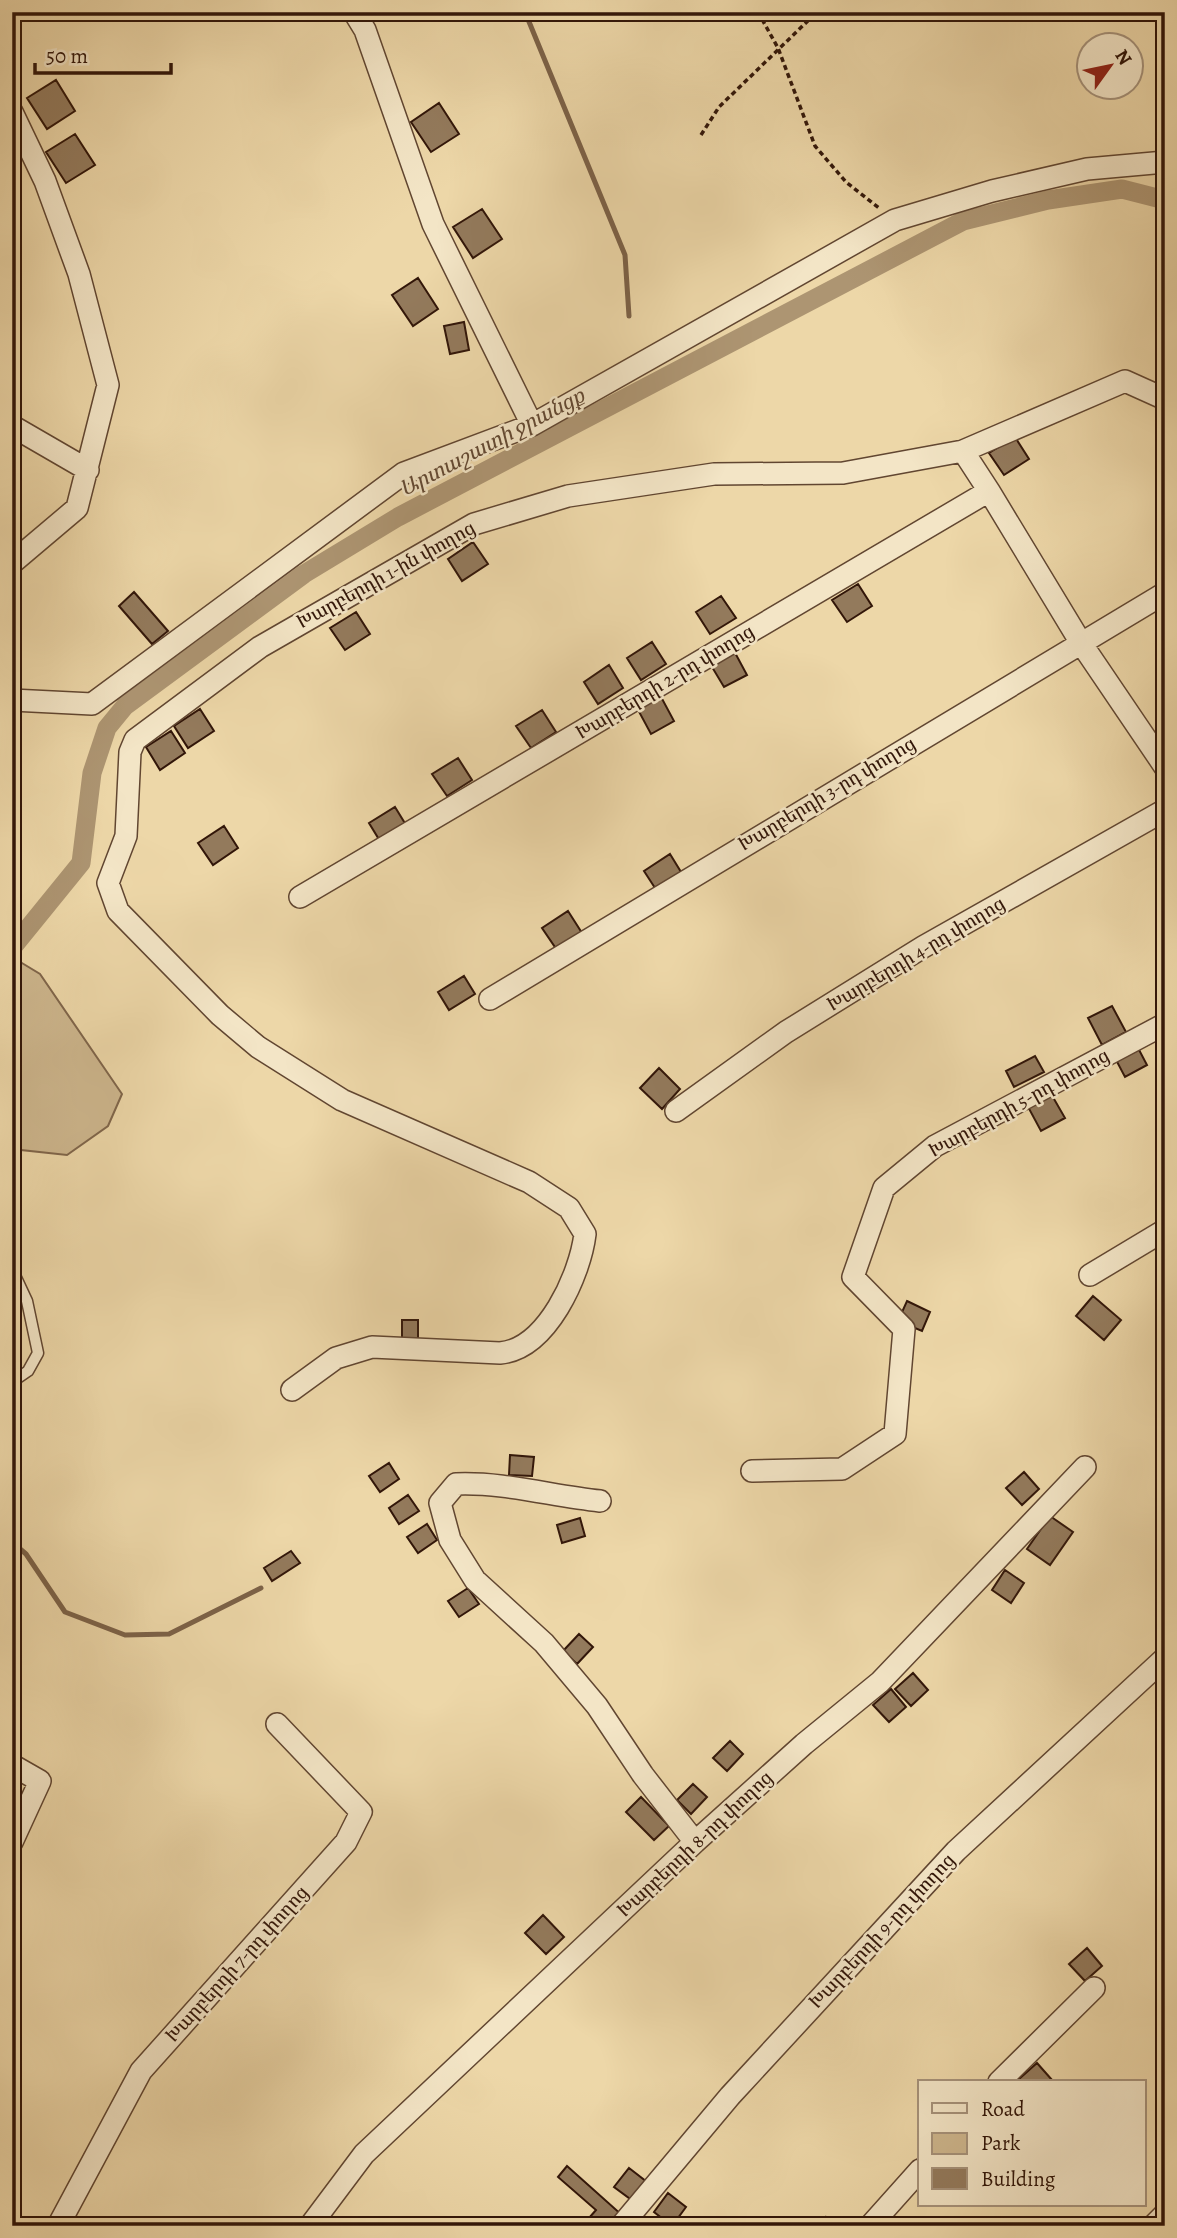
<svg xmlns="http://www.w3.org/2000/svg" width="1177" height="2238" font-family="Alegreya,'Noto Serif Armenian',serif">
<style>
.green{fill:#cdb68d;stroke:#80664b;stroke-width:2}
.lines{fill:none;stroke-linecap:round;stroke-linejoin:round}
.stream{stroke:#7c6248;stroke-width:5}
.canal{stroke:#ad9572;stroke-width:19}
.building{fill:#937a5c;stroke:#321609;stroke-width:2}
.service-casing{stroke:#614631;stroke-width:13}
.minor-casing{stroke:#614631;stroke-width:24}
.path{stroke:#321609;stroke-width:3.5;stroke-dasharray:5 3.5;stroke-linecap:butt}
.service{stroke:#f3e5c6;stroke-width:10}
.minor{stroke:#f3e5c6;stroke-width:21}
.labels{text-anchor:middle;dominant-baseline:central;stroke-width:5;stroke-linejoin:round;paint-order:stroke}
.street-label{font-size:19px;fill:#321609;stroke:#f3e5c6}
.water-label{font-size:21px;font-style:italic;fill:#634933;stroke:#f3e5c6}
</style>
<rect width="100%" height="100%" fill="#edd7a8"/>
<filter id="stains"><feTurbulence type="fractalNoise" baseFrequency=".00286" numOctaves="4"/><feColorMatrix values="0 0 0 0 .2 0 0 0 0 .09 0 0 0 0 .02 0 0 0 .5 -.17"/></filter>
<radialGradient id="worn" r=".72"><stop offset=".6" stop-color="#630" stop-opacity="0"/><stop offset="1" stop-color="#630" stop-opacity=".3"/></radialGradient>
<path class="green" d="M12,957l28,17 82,120 -14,32 -41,29 -55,-6z"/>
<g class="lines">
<path class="stream" d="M525,12l100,243 4,61
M12,1542l14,12 39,58 60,23 44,-1 92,-46"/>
<path class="canal" d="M12,948l69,-85 11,-90 15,-45 18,-22 179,-132 94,-57 565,-296 85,-21 74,-11 43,11"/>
</g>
<path class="building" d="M56,80l19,31 -28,18 -20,-31z
M439,103l20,31 -28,18 -20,-30z
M75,134l20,31 -29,18 -20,-31z
M12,189l7,19 -7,2z
M482,209l20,30 -29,19 -20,-31z
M418,278l20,31 -25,17 -21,-31z
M464,322l5,28 -19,4 -6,-28z
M1015,437l14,22 -25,16 -15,-22z
M473,542l15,22 -26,17 -14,-22z
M858,584l14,22 -25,16 -15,-22z
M134,592l34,39 -16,13 -33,-38z
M721,596l15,22 -26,16 -14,-22z
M356,612l14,22 -25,16 -15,-22z
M652,642l14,22 -25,16 -14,-22z
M733,649l14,26 -23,12 -15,-25z
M609,665l14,23 -25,16 -14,-22z
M660,695l14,26 -23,13 -14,-26z
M200,709l14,22 -26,17 -14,-22z
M542,710l14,22 -25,16 -15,-22z
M171,731l14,22 -25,17 -14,-23z
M458,758l14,22 -25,16 -15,-22z
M395,807l11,18 -26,16 -11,-18z
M224,826l14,22 -25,17 -15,-22z
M670,854l11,18 -26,16 -11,-17z
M568,911l14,22 -25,17 -15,-22z
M464,976l11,18 -26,16 -11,-18z
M1112,1006l14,26 -24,13 -14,-27z
M1137,1046l10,19 -22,12 -10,-19z
M1035,1056l9,16 -30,15 -8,-16z
M659,1068l21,21 -18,20 -22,-21z
M1050,1092l15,26 -24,13 -14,-26z
M1093,1296l28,24 -17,20 -28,-24z
M907,1301l23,11 -8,19 -24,-10z
M402,1320h16v19h-16z
M510,1455l24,2 -2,19 -23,-1z
M389,1463l10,16 -19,13 -11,-16z
M1024,1472l15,17 -17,16 -16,-17z
M408,1495l11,16 -20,13 -10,-16z
M1050,1516l23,16 -23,33 -23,-16z
M580,1518l5,18 -23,7 -5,-18z
M427,1524l10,16 -19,13 -11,-16z
M291,1551l9,12 -28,18 -8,-13z
M1005,1570l19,13 -13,20 -19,-13z
M468,1588l11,16 -20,13 -11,-16z
M579,1634l14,13 -16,17 -14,-13z
M913,1673l15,17 -17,16 -16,-17z
M891,1689l15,18 -17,15 -16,-17z
M730,1741l13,13 -16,17 -14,-13z
M693,1784l14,13 -16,17 -14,-14z
M641,1797l28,29 -15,14 -28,-28z
M543,1915l21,22 -18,17 -21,-21z
M1087,1948l15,18 -17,15 -16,-17z
M1037,2063l15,17 -30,2 -3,-3z
M567,2166l56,50 -8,10h-33l14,-16 -38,-33z
M629,2168l18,14 -14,19 -19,-14z
M668,2193l18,14 -14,19 -18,-14z
M826,2217l12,9h-19z"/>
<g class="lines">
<g class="service-casing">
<path id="service" d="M12,1269l15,32 11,52 -10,18 -16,11"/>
</g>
<g class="minor-casing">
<path id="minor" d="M354,12l11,18 68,194 99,201
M12,112l33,69 34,93 29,111 -31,123 -65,55
M12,426l76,44
M989,491l92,152 84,124
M12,700l80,4 312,-231 128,-48 363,-205 97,-29 95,-22 78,-7
M300,897l689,-406 -26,-40
M490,999l675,-406
M676,1111l110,-79 137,-85 242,-137
M1090,1275l75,-45
M292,1390l44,-32 36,-11 128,6c47,-4 80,-78 85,-119l-16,-26 -40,-26 -187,-82 -84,-53 -38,-32 -102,-104 -10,-28 18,-47 4,-84 5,-12 125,-93 214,-123 94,-28 146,-22 129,-1 120,-22 162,-70 40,18
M752,1471l90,-2 53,-35 9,-105 -51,-52 31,-89 51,-42 230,-122
M600,1501c-48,-5 -96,-19 -144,-17l-16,19 10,37 25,40 69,63 53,63 46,69 52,67
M12,1765l28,16 -28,61
M999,2082l95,-94
M58,2226l83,-155 205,-229 15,-30 -84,-88
M310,2226l54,-72 331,-312 109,-98 76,-62 205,-215
M621,2226l109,-130 226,-245 209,-193
M870,2226l50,-56
M1153,2226l12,-12"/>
</g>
<path class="path" d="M758,12l20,36 37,98 31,36 33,26
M701,135l18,-28 98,-95"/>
<use href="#service" class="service"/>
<use href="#minor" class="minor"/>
</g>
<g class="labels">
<g class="street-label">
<text transform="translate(386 575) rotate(-29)">Խարբերդի 1-ին փողոց</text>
<text transform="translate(665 682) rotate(-31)">Խարբերդի 2-րդ փողոց</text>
<text transform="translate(827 794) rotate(-31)">Խարբերդի 3-րդ փողոց</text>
<text transform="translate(916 954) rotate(-31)">Խարբերդի 4-րդ փողոց</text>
<text transform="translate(1019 1103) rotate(-29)">Խարբերդի 5-րդ փողոց</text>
<text transform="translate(695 1844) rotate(-43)">Խարբերդի 8-րդ փողոց</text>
<text transform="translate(882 1931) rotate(-47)">Խարբերդի 9-րդ փողոց</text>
<text transform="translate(237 1964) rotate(-48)">Խարբերդի 7-րդ փողոց</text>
</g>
<g class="water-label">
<text transform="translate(492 442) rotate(-28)">Արտաշատի ջրանցք</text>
</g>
</g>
<rect width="1177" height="2238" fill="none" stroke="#edd7a8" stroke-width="42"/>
<rect x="14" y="14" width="1149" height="2210" fill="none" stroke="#321609" stroke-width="3.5"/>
<rect x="21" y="21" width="1135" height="2196" fill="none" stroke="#321609" stroke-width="2"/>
<rect x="918" y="2080" width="228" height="126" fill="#f3e5c6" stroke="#a6927a" stroke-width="2"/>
<rect x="932" y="2103" width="35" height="10" fill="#f3e5c6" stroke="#a6927a" stroke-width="2"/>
<text x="981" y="2116" font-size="21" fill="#321609">Road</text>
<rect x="932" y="2133" width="35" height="21" fill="#cdb68d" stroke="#a6927a" stroke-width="2"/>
<text x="981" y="2150" font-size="21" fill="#321609">Park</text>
<rect x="932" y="2168" width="35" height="21" fill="#937a5c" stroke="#a6927a" stroke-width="2"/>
<text x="981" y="2186" font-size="21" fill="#321609">Building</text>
<g transform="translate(1110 66) rotate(57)"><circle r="33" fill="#f3e5c6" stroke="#a6927a" stroke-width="2"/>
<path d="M0-5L12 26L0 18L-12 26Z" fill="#8f2418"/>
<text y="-10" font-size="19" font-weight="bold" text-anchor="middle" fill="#321609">N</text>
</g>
<path d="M35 63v10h136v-10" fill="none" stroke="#321609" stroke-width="3.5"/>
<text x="46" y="63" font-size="21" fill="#321609" stroke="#f3e5c6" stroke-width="5" paint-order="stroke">50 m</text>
<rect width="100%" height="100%" filter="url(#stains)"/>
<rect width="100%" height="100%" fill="url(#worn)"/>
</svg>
